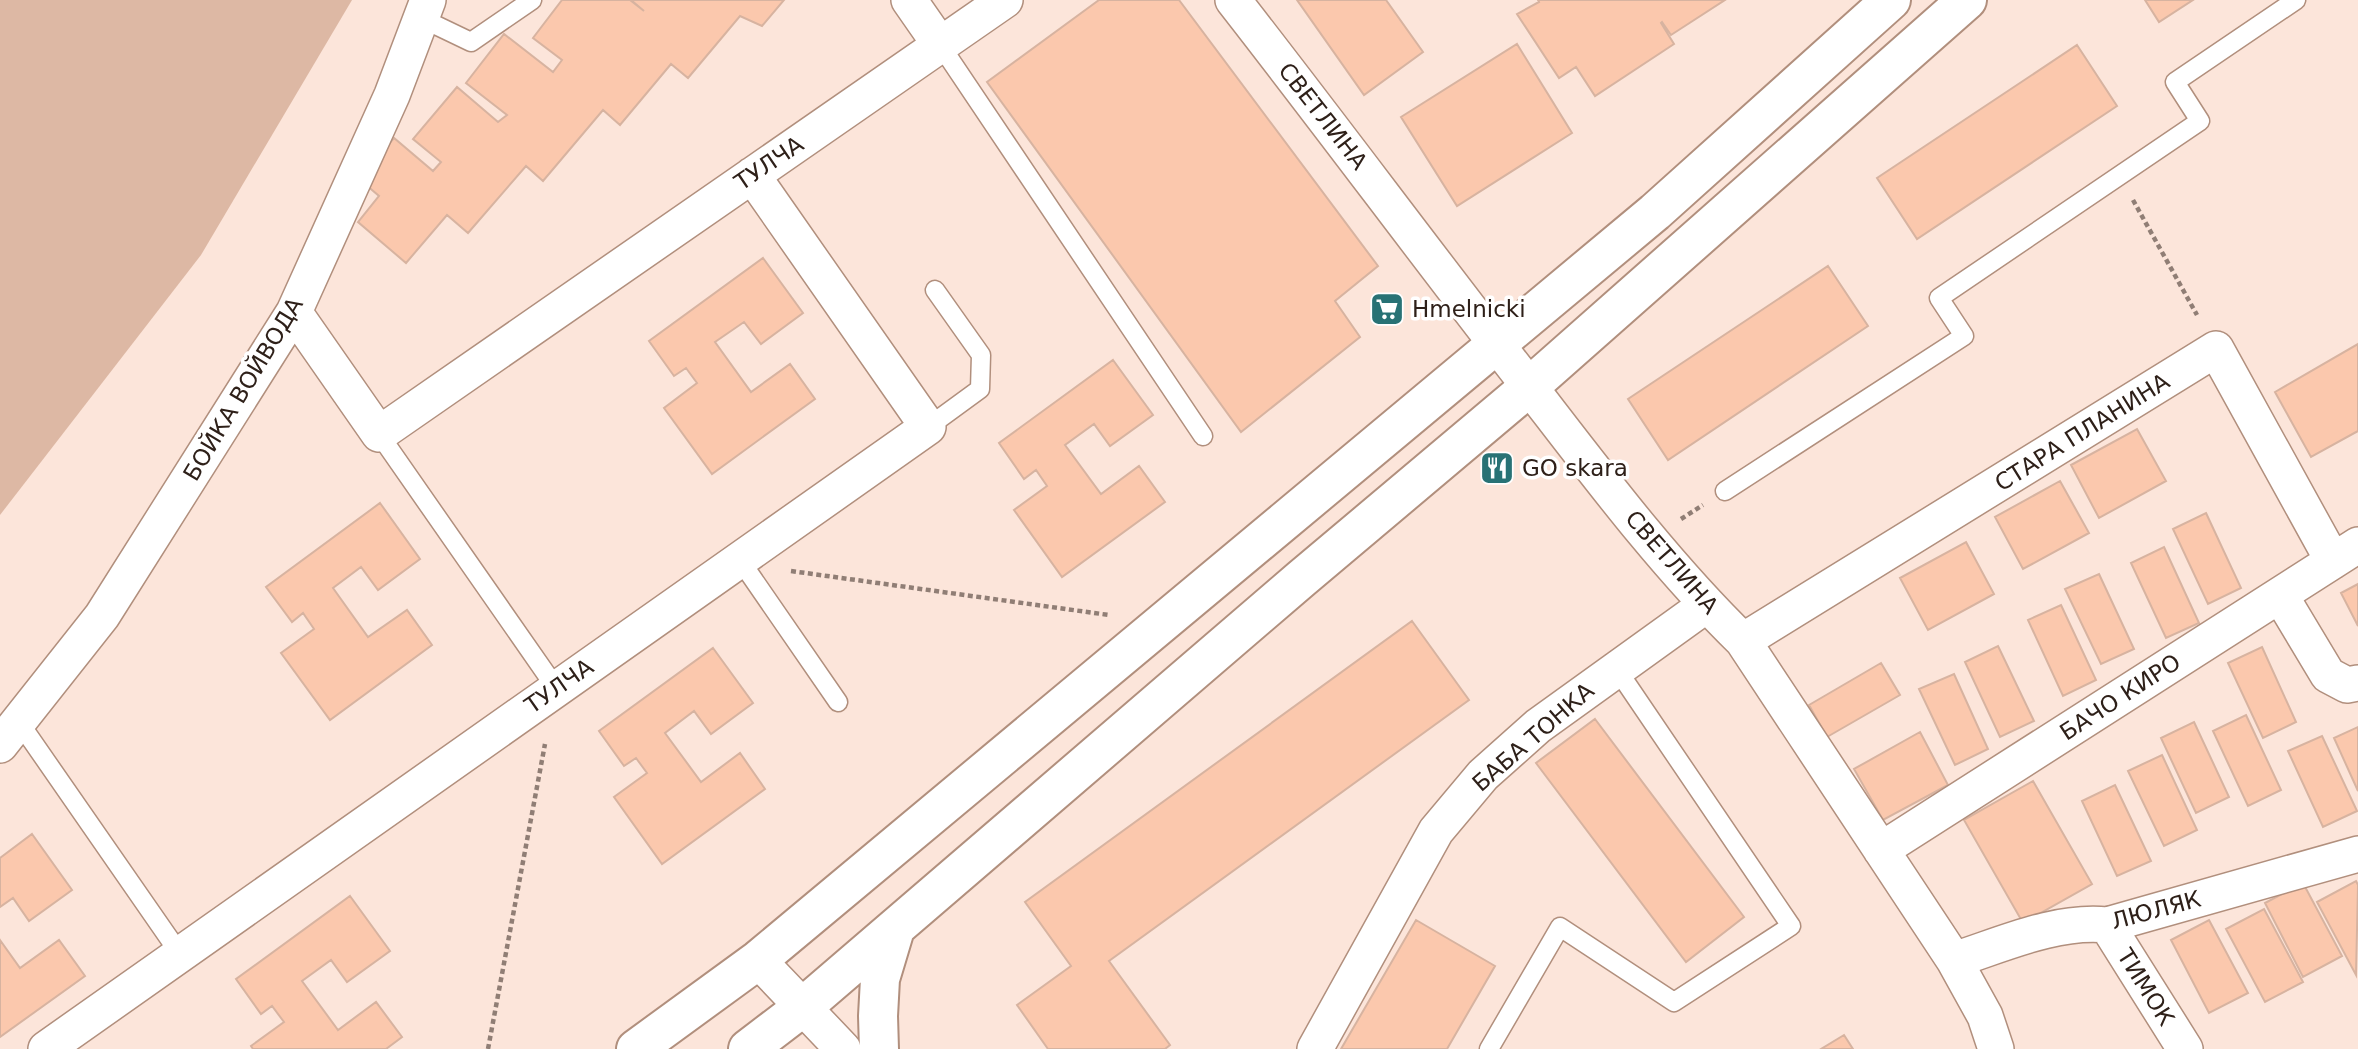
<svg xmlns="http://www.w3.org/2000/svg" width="2358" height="1049" font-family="'DejaVu Sans',sans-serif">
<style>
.green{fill:#ddb8a4}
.building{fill:#fbc8ad;stroke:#d7b3a0;stroke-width:2}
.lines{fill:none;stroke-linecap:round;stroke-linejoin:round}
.lane-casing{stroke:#b18f7d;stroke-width:21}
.street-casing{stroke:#b18f7d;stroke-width:38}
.primary-casing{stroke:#b18f7d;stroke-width:42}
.path{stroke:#907e75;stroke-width:4.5;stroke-dasharray:5 3.5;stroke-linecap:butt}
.lane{stroke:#fff;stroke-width:18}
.street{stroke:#fff;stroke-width:35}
.primary{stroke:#fff;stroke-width:38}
.labels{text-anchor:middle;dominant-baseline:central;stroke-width:7;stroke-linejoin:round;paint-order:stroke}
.street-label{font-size:23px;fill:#2e2019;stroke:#fff}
.poi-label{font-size:23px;fill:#2e2019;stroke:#fff;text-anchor:start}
</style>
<rect width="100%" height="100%" fill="#fce5da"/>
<path class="green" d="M0,0h352l-151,255 -201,260z"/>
<path class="building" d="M562,0h68l14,11 -13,-11h153l-22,26 -22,-10 -52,62 -17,-14 -51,61 -17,-15 -60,71 -17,-15 -58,67 -21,-18 -41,48 -48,-41 21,-26 -20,-17 35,-41 39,33 8,-9 -28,-23 44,-52 41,35 9,-7 -41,-32 38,-49 49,38 9,-12 -29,-22z
M1099,0h80l199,266 -43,35 25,36 -119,95 -254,-350z
M1297,0h89l37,52 -59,43z
M1538,0h187l-54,35 -9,-13 -1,1 13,21 -79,52 -19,-29 -17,11 -42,-64 22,-12z
M2145,0h48l-34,22z
M1517,44l55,89 -115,73 -56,-89z
M2077,45l40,61 -200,133 -40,-61z
M763,258l40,55 -42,31 -17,-22 -29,20 36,50 39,-28 25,35 -103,75 -48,-66 33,-25 -11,-15 -12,8 -25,-35z
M1828,266l40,60 -200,134 -40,-61z
M2358,344v87l-47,26 -36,-65z
M1113,360l40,55 -43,31 -16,-22 -29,21 36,49 38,-28 26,36 -103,75 -48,-67 33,-24 -11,-16 -12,9 -25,-36z
M2137,429l29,52 -67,37 -28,-53z
M2060,481l29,52 -66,36 -28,-52z
M380,503l40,56 -42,31 -17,-23 -28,21 35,49 39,-27 25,35 -102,75 -49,-67 33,-24 -11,-16 -11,9 -26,-35z
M2206,513l35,75 -33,16 -35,-75z
M1966,542l28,52 -66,36 -28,-52z
M2164,547l35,76 -33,15 -35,-75z
M2099,574l35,75 -33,15 -36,-75z
M2358,584v42l-17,-33z
M2061,605l35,75 -33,16 -35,-76z
M1412,621l57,79 -360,261 61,84 -5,4h-117l-31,-44 54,-39 -46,-64z
M1998,646l36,75 -34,16 -35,-75z
M2262,647l34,75 -33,16 -35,-75z
M713,648l40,55 -42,31 -17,-23 -29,22 36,49 39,-29 25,36 -103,75 -48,-67 33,-24 -11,-15 -12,8 -25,-35z
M1881,663l19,32 -73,42 -18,-32z
M1954,674l34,75 -33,16 -36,-76z
M2246,715l35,75 -33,16 -35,-75z
M1595,719l149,198 -58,45 -150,-199z
M2194,722l35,75 -33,16 -35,-75z
M2358,727v64l-24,-53z
M1920,732l28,53 -65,35 -29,-51z
M2322,736l35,75 -34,16 -35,-76z
M2162,755l35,75 -33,16 -36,-75z
M2033,781l59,103 -69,39 -59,-103z
M2115,785l36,76 -34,15 -35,-75z
M32,834l40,56 -43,31 -16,-23 -13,9v-49z
M2356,881l2,4 -2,90 -39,-73z
M2303,883l39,73 -39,21 -38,-74z
M350,896l40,55 -43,31 -16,-22 -29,21 36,49 38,-28 26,35 -16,12h-133l-2,-3 33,-24 -12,-16 -11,8 -25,-35z
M2264,909l39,73 -38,20 -39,-73z
M1416,920l79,46 -48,83h-106z
M2209,920l39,73 -39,20 -38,-73z
M0,940l20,28 39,-28 26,36 -85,61z
M1844,1035l9,14h-32z"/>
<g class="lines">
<g class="lane-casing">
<path id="lane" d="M421,18l50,24 61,-42
M941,46l262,390
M928,427l52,-38 1,-34 -46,-65
M379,434l177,254
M1725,491l239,-155 -25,-38 261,-177 -25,-39 121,-82
M740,560l98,142
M19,722l161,232
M1489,1049l71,-122 114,75 117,-76 -175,-258"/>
</g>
<g class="street-casing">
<path id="street" d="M909,0l32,46
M1233,0c100,128 196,258 296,386 68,88 135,178 214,255l211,319 31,56 11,33
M294,312l85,122 626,-434
M2280,595l48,80 19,10 11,-2
M1743,641l473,-292 117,212
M0,745l102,-129 192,-304 98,-217 36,-95
M1881,850l477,-305
M2107,925l78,124
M758,960l85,89
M1954,960c50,-16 101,-40 153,-35l251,-71
M46,1049l882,-622 -176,-252
M1315,1049l121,-218 47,-56 55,-49 168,-121"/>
</g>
<g class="primary-casing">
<path id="primary" d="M636,1049l122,-89 897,-748 236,-212
M748,1049l55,-42 498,-428 228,-192 438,-387
M879,1049l-1,-33 2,-37 15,-50"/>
</g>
<path class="path" d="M2133,200l64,115
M1681,519l22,-14
M791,571l318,44
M488,1049l57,-305"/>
<use href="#lane" class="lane"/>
<use href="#street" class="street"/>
<use href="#primary" class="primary"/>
</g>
<defs>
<g id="supermarket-square" transform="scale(1.75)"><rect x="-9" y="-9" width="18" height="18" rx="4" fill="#287275" stroke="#fff"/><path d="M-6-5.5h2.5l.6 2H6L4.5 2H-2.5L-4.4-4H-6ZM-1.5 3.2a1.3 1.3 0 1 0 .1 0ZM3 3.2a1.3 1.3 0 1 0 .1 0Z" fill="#fff"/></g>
<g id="restaurant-square" transform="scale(1.75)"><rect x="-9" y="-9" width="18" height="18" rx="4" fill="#287275" stroke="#fff"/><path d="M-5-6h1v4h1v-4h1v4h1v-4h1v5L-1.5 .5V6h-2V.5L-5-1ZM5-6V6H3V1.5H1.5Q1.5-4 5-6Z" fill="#fff"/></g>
</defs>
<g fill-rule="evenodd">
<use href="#supermarket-square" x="1387" y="309"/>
<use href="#restaurant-square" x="1497" y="468"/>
</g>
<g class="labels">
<g class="street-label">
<text transform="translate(1323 116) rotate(52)">СВЕТЛИНА</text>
<text transform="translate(769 163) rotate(-34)">ТУЛЧА</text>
<text transform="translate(243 389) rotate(-59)">БОЙКА ВОЙВОДА</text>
<text transform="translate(2082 432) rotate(-32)">СТАРА ПЛАНИНА</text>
<text transform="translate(1672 562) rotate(49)">СВЕТЛИНА</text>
<text transform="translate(559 686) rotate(-35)">ТУЛЧА</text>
<text transform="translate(2120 697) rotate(-33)">БАЧО КИРО</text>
<text transform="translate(1533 737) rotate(-41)">БАБА ТОНКА</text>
<text transform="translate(2156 910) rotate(-15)">ЛЮЛЯК</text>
<text transform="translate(2146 987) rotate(58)">ТИМОК</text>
</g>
<g class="poi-label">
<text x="1412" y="309">Hmelnicki</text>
<text x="1522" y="468">GO skara</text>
</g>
</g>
</svg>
